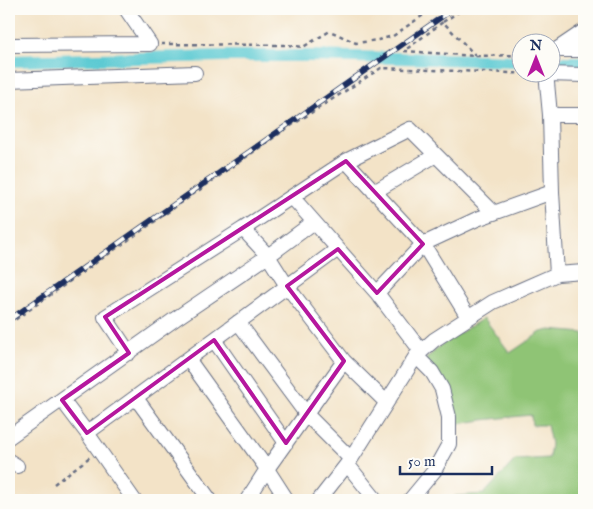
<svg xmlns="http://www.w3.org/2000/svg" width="593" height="509" font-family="'IM FELL English',serif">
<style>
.green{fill:#8fc475;stroke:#557a6a}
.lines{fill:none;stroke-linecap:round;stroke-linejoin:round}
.canal{stroke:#5dcad3;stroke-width:12}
.minor-casing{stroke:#676e83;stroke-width:16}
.path{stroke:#676e83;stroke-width:2.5;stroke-dasharray:4 4;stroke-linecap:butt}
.minor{stroke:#fff;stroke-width:14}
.rail-casing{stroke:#1b2f5e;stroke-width:5.5}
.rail{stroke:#fdfcf7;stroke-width:4;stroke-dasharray:11;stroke-linecap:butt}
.marked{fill:none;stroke:#b5179e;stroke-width:4;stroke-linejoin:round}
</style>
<rect width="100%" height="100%" fill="#fdfcf7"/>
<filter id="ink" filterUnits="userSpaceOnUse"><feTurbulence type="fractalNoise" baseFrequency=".02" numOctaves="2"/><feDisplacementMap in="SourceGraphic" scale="10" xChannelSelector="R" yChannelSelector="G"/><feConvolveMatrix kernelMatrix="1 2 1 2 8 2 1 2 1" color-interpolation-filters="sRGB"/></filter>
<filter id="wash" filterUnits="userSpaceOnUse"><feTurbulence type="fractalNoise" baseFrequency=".0096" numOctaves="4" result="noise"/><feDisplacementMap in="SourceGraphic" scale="20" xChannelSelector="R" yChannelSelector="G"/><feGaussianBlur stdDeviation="1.12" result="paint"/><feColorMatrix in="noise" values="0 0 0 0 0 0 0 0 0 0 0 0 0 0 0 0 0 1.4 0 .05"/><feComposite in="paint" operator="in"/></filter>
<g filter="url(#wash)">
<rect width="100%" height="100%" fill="#f3e3c7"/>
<path class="green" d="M484,318l26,35 31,-21 9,-2 34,3v167h-132l3,-4 29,-2 31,-34 34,-2 2,-14 -4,-19h-15l-1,-10 -49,5 -29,5 -27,-66 16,-15z"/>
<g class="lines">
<path class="canal" d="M9,61l216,-5h86l209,5
M550,62h34"/>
</g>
</g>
<g filter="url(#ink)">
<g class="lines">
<g class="minor-casing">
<path id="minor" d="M126,9l24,35
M9,45l141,-1
M556,50h28
M550,54l34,-23
M546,72l4,43
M546,74l38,1
M9,80l186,-7
M346,161l77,83 45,73
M374,192l62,-37
M292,197l85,96
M314,222l-46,34 -25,-27 103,-68 64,-32 84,84
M557,274l-5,-82 -2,-77h34
M238,322l69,93 44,44
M214,340l72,103
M421,351l-44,-58 46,-49 54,-25 75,-27
M129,353l-24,-36 138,-88
M188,359l79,110 -20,31
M344,361l42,41
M136,398l74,102
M62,400l25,33
M9,437l166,-118 93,-63 19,30 57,75 -77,108 20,31
M9,461l8,5
M347,464l29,36
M134,500l-47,-67 251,-184
M319,500l32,-41 65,-103 18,-16 59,-38 64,-28 27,-2
M410,500l24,-29 15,-27v-27l-7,-28 -10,-17 -16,-16"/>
</g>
<path class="path" d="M443,22l20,-13
M161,44l127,1 15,2 27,-16 26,12 22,-3 15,-4 39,-27
M476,56l-33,-34 -39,29 72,5 44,-1
M9,324l277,-195 95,-61 153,6
M54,484l36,-27"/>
<use href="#minor" class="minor"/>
<g class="rail-casing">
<path id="rail" d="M9,320l444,-311"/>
</g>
<use href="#rail" class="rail"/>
</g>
</g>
<path class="marked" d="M346,161l77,83 -46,49 -39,-44 -51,37 57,75 -58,82 -72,-103 -127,93 -25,-33 67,-47 -24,-36z"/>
<rect width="593" height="509" fill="none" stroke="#fdfcf7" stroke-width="30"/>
<g transform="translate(536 58)"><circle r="24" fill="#fdfcf7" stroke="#a3aaba"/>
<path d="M0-4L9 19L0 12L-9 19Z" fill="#b5179e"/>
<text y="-8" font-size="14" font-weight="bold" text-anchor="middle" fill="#1b2f5e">N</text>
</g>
<path d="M400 466v8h92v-8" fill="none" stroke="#1b2f5e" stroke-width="2.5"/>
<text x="408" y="466" font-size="15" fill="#1b2f5e" stroke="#fdfcf7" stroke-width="4" paint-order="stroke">50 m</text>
</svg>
